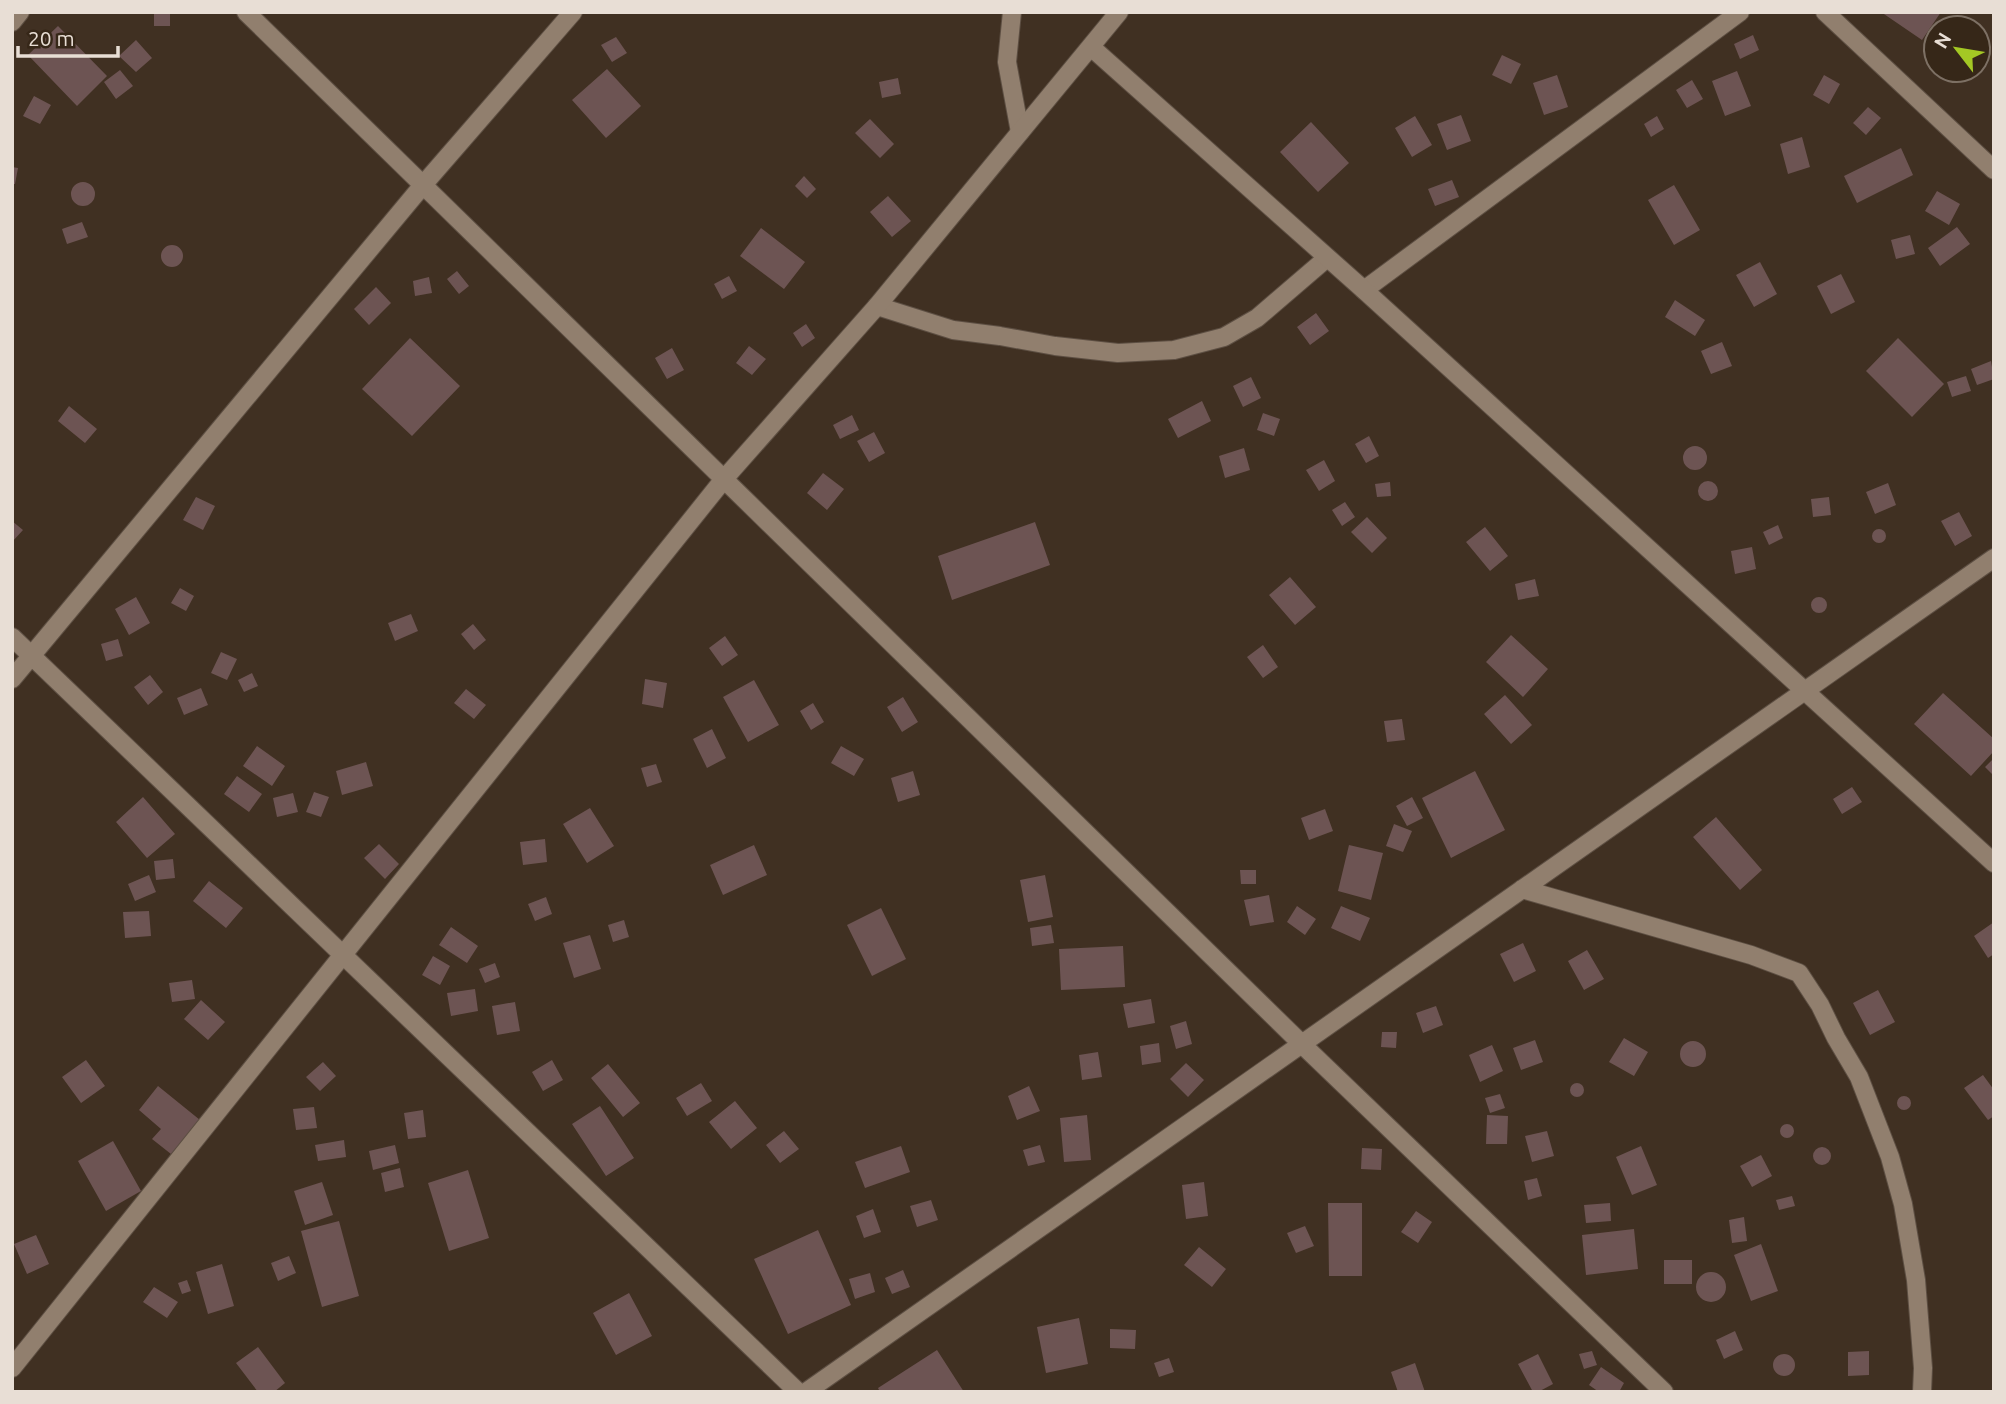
<svg xmlns="http://www.w3.org/2000/svg" width="2006" height="1404" font-family="Ubuntu,sans-serif">
<style>
.building{fill:#6d5453}
.lines{fill:none;stroke-linecap:round;stroke-linejoin:round}
.lane-casing{stroke:#5d4f43;stroke-width:20}
.street-casing{stroke:#5d4f43;stroke-width:20}
.lane{stroke:#917f6e;stroke-width:18}
.street{stroke:#917f6e;stroke-width:18}
</style>
<rect width="100%" height="100%" fill="#403022"/>
<path class="building" d="M154,12h16v14h-16z
M1881,12h60l-19,28z
M58,26l49,50 -30,30 -49,-51z
M1753,35l6,15 -19,9 -6,-15z
M616,37l11,16 -15,9 -11,-17z
M136,40l16,18 -16,14 -17,-16z
M1502,55l19,9 -10,20 -19,-9z
M607,69l34,37 -35,32 -34,-38z
M120,70l13,16 -17,13 -12,-17z
M1737,71l14,35 -26,10 -13,-35z
M1557,75l11,32 -24,8 -11,-32z
M1824,75l16,9 -11,20 -16,-9z
M898,78l3,16 -19,4 -3,-16z
M1692,80l11,19 -16,9 -11,-18z
M34,96l17,9 -11,19 -17,-8z
M1868,107l13,11 -15,17 -13,-12z
M1461,115l10,26 -24,9 -10,-26z
M1415,116l17,29 -20,12 -17,-29z
M1657,116l7,13 -13,8 -7,-13z
M870,119l24,25 -14,14 -25,-25z
M1311,122l38,41 -31,29 -38,-40z
M1802,137l8,30 -22,7 -8,-30z
M1901,148l12,27 -56,28 -13,-27z
M12,167l6,1 -3,16h-3z
M804,176l12,13 -9,9 -12,-12z
M1452,180l7,17 -24,9 -7,-17z
M71 194a12 12 0 1 1 24 0a12 12 0 1 1-24 0Z
M1674,185l26,45 -26,15 -26,-45z
M1937,191l23,13 -11,21 -24,-14z
M888,196l23,25 -19,16 -22,-25z
M82,222l6,15 -21,7 -5,-15z
M1957,227l13,17 -30,22 -12,-18z
M761,228l44,34 -21,27 -44,-33z
M1910,235l5,19 -19,5 -5,-19z
M161 256a11 11 0 1 1 22 0a11 11 0 1 1-22 0Z
M1760,262l17,32 -23,13 -18,-32z
M457,271l12,15 -10,8 -12,-15z
M1841,274l14,28 -24,12 -14,-28z
M729,276l8,15 -15,8 -8,-15z
M429,277l3,16 -17,3 -2,-15z
M376,287l15,16 -22,22 -15,-16z
M1675,300l30,20 -10,16 -30,-19z
M1316,313l13,18 -19,14 -13,-18z
M806,324l9,14 -13,9 -9,-14z
M410,338l50,48 -48,50 -50,-47z
M1898,338l46,46 -32,33 -46,-46z
M1722,342l10,24 -21,8 -10,-23z
M749,346l17,13 -14,16 -16,-12z
M672,348l12,22 -17,9 -12,-21z
M1991,361l3,18 -17,6 -6,-16z
M1966,376l5,15 -19,6 -5,-15z
M1251,377l10,21 -18,9 -10,-21z
M1202,401l9,20 -33,17 -10,-19z
M69,406l28,23 -12,14 -27,-22z
M1263,413l17,6 -6,17 -17,-6z
M852,415l7,15 -19,9 -7,-14z
M874,432l11,21 -16,9 -12,-21z
M1369,436l10,20 -13,7 -11,-19z
M1683 458a12 12 0 1 1 24 0a12 12 0 1 1-24 0Z
M1244,448l6,22 -25,8 -6,-22z
M1324,460l11,21 -16,10 -13,-21z
M823,473l21,16 -17,21 -20,-17z
M1698 491a10 10 0 1 1 20 0a10 10 0 1 1-20 0Z
M1390,482l1,14 -14,1 -2,-13z
M1888,483l8,22 -21,9 -9,-22z
M196,497l19,9 -12,24 -20,-10z
M1829,497l2,18 -18,2 -2,-18z
M1345,502l10,15 -13,9 -10,-16z
M1959,512l13,24 -17,10 -14,-25z
M1367,517l20,21 -15,15 -21,-21z
M12,521l11,9 -11,12z
M1035,522l15,43 -98,35 -14,-44z
M1778,525l5,13 -14,7 -6,-13z
M1485,527l23,29 -18,15 -24,-29z
M1872 536a7 7 0 1 1 14 0a7 7 0 1 1-14 0Z
M1752,547l4,22 -21,5 -4,-23z
M1290,577l26,30 -21,18 -26,-30z
M1535,579l4,17 -21,4 -3,-16z
M180,588l14,8 -8,15 -15,-8z
M1811 605a8 8 0 1 1 16 0a8 8 0 1 1-16 0Z
M136,597l14,26 -21,12 -14,-26z
M411,614l7,17 -23,10 -7,-18z
M473,624l13,16 -12,10 -13,-16z
M1511,635l37,34 -25,28 -37,-35z
M725,636l13,19 -16,11 -13,-18z
M118,639l5,17 -17,5 -5,-17z
M1263,645l15,22 -15,11 -16,-21z
M221,652l16,7 -10,21 -16,-7z
M252,673l6,13 -14,6 -6,-12z
M150,675l13,17 -15,13 -14,-18z
M645,679l22,4 -4,25 -21,-4z
M754,680l25,45 -31,17 -25,-45z
M201,688l7,17 -24,10 -7,-17z
M466,689l20,16 -12,14 -20,-16z
M1943,693l51,46v12l-23,25 -57,-52z
M1505,695l27,30 -21,19 -27,-30z
M903,697l15,25 -16,10 -15,-25z
M813,703l11,19 -13,8 -11,-19z
M1402,719l3,21 -18,2 -3,-21z
M712,729l14,29 -19,10 -14,-29z
M257,746l28,20 -13,20 -29,-20z
M841,746l23,13 -10,17 -23,-13z
M1994,758v18l-9,-9z
M366,762l7,24 -31,9 -6,-24z
M656,764l6,18 -15,5 -6,-19z
M913,771l7,24 -22,7 -7,-24z
M1475,771l30,59 -54,28 -29,-60z
M237,776l25,18 -13,18 -25,-18z
M1852,787l10,15 -20,12 -9,-15z
M314,792l15,5 -8,20 -15,-5z
M293,793l5,19 -21,5 -4,-19z
M143,797l32,37 -28,24 -31,-36z
M1412,797l11,21 -16,8 -11,-20z
M590,808l24,38 -27,17 -24,-39z
M1325,809l8,22 -24,9 -8,-22z
M1716,817l46,53 -22,20 -47,-53z
M1394,824l18,7 -9,21 -17,-6z
M545,839l2,23 -24,3 -3,-23z
M379,844l20,20 -14,15 -21,-21z
M754,845l13,30 -44,20 -13,-30z
M1349,845l34,8 -12,47 -33,-9z
M173,859l2,19 -19,2 -2,-19z
M1240,870h16v14h-15z
M149,875l7,17 -21,9 -7,-17z
M1045,875l8,42 -25,5 -8,-42z
M209,881l34,27 -17,20 -33,-27z
M1269,895l5,27 -24,4 -6,-26z
M546,897l6,17 -17,7 -7,-17z
M1297,906l19,13 -11,16 -18,-13z
M1341,906l29,12 -10,23 -29,-13z
M881,908l25,51 -34,17 -25,-51z
M149,911l2,25 -26,2 -2,-26z
M624,920l5,17 -16,5 -5,-17z
M1994,922v32l-6,4 -14,-22z
M1051,925l3,18 -22,3 -2,-18z
M451,927l27,19 -11,17 -28,-18z
M590,935l11,34 -27,9 -11,-35z
M1523,943l13,28 -22,11 -14,-28z
M1123,946l2,41 -64,3 -2,-41z
M1587,950l17,29 -20,11 -16,-29z
M433,956l17,10 -10,19 -18,-10z
M495,963l5,14 -15,6 -6,-14z
M192,980l3,19 -23,3 -3,-19z
M475,989l3,22 -27,5 -4,-23z
M1878,990l17,32 -25,13 -17,-32z
M1151,999l4,24 -27,5 -5,-24z
M201,1000l24,22 -17,18 -24,-21z
M515,1002l5,29 -23,4 -5,-29z
M1436,1006l7,19 -20,8 -7,-20z
M1186,1021l6,23 -16,5 -6,-23z
M1382,1032h15l-1,16 -15,-1z
M1624,1038l24,14 -14,24 -25,-14z
M1535,1040l8,22 -22,8 -8,-22z
M1680 1054a13 13 0 1 1 26 0a13 13 0 1 1-26 0Z
M1159,1043l2,19 -19,3 -2,-19z
M1492,1045l11,26 -23,11 -11,-27z
M1098,1052l4,25 -20,3 -3,-25z
M86,1060l19,26 -24,17 -19,-26z
M552,1060l11,20 -20,11 -11,-19z
M323,1062l13,14 -16,15 -14,-14z
M1186,1063l18,17 -16,17 -18,-18z
M608,1064l32,39 -17,14 -32,-39z
M1983,1075l11,15v26l-6,4 -24,-32z
M1570 1090a7 7 0 1 1 14 0a7 7 0 1 1-14 0Z
M701,1083l11,18 -25,15 -11,-18z
M158,1086l42,34 -29,34 -19,-15 9,-10 -22,-19z
M1029,1086l11,25 -23,9 -9,-24z
M1500,1094l5,14 -15,5 -5,-15z
M1897 1103a7 7 0 1 1 14 0a7 7 0 1 1-14 0Z
M735,1101l22,27 -26,21 -22,-27z
M600,1106l34,52 -28,18 -34,-52z
M314,1107l3,21 -21,2 -3,-21z
M423,1110l3,27 -18,2 -4,-26z
M1087,1115l4,45 -27,2 -4,-44z
M1487,1115l21,1 -1,28h-21z
M1780 1131a7 7 0 1 1 14 0a7 7 0 1 1-14 0Z
M784,1131l15,18 -19,14 -14,-18z
M1547,1131l7,25 -22,6 -7,-26z
M344,1140l2,17 -28,4 -3,-16z
M113,1141l28,50 -35,20 -28,-50z
M395,1145l4,18 -26,7 -4,-19z
M1040,1145l5,17 -17,4 -5,-16z
M901,1146l9,26 -45,16 -10,-26z
M1641,1146l16,39 -25,10 -16,-38z
M1813 1156a9 9 0 1 1 18 0a9 9 0 1 1-18 0Z
M1362,1148l20,1 -1,21 -20,-1z
M1761,1155l11,21 -20,11 -12,-21z
M400,1168l4,19 -19,5 -4,-19z
M468,1170l21,68 -40,13 -21,-68z
M1537,1178l5,18 -14,4 -4,-19z
M322,1182l11,33 -28,10 -11,-34z
M1204,1182l4,34 -22,3 -4,-34z
M1792,1196l3,10 -16,4 -3,-10z
M931,1200l7,20 -21,7 -7,-21z
M1328,1203h34v73h-33z
M1610,1203l1,18 -25,2 -2,-18z
M873,1209l8,23 -17,6 -8,-22z
M1416,1211l16,11 -14,21 -17,-11z
M1744,1217l3,24 -15,2 -3,-23z
M339,1221l20,75 -37,11 -21,-76z
M1305,1226l9,20 -18,7 -9,-20z
M1634,1229l4,40 -52,6 -4,-40z
M818,1230l33,75 -63,29 -34,-75z
M36,1235l13,29 -22,10 -13,-30z
M1761,1244l17,47 -27,10 -17,-46z
M1199,1247l27,22 -14,18 -28,-22z
M289,1256l7,17 -18,8 -7,-18z
M1664,1260h28v24h-28z
M222,1264l12,42 -26,8 -12,-42z
M903,1270l7,17 -18,7 -7,-16z
M1696 1287a15 15 0 1 1 30 0a15 15 0 1 1-30 0Z
M870,1273l5,19 -20,7 -6,-20z
M187,1280l4,11 -9,3 -4,-11z
M154,1287l24,15 -11,16 -24,-16z
M629,1293l23,43 -36,19 -23,-42z
M1079,1318l9,46 -42,9 -9,-46z
M1110,1329l26,1 -1,19 -25,-1z
M1735,1331l8,19 -19,9 -8,-19z
M258,1347l27,36 -11,9h-16l-22,-29z
M937,1350l27,42h-84l-2,-4z
M1592,1351l5,14 -13,4 -5,-15z
M1869,1351v24l-21,1v-24z
M1538,1354l15,30 -15,8h-5l-15,-28z
M1773 1365a11 11 0 1 1 22 0a11 11 0 1 1-22 0Z
M1169,1358l5,14 -15,5 -5,-14z
M1415,1363l10,29h-27l-7,-20z
M1601,1367l23,16 -5,9h-20l-10,-7z"/>
<g class="lines">
<g class="lane-casing">
<path id="lane" d="M1012,12l-5,50 13,70
M1364,290l376,-278
M877,306l76,24 47,6 55,10 63,7 56,-3 50,-13 33,-19 70,-60"/>
</g>
<g class="street-casing">
<path id="street" d="M246,12l1064,1040 354,340
M1825,12l169,158
M12,22l8,-10
M1091,47l273,243 630,573
M12,637l786,755
M12,679l411,-494 150,-173
M1522,889l229,66 48,18 21,32 16,33 23,39 31,80 13,47 13,76 7,88 -1,24
M12,1368l712,-889 153,-173 242,-294
M806,1392l1188,-834"/>
</g>
<use href="#lane" class="lane"/>
<use href="#street" class="street"/>
</g>
<rect width="2006" height="1404" fill="none" stroke="#e8ded5" stroke-width="28"/>
<g transform="translate(1957 49) rotate(301)"><circle r="33" fill="#362718" stroke="#7d7064" stroke-width="2"/>
<path d="M0-5L12 26L0 18L-12 26Z" fill="#a4c824"/>
<text y="-10" font-size="19" font-weight="bold" text-anchor="middle" fill="#e8ded5">N</text>
</g>
<path d="M18 46v10h100v-10" fill="none" stroke="#e8ded5" stroke-width="3.5"/>
<text x="28" y="46" font-size="21" fill="#e8ded5" stroke="#362718" stroke-width="5" paint-order="stroke">20 m</text>
</svg>
